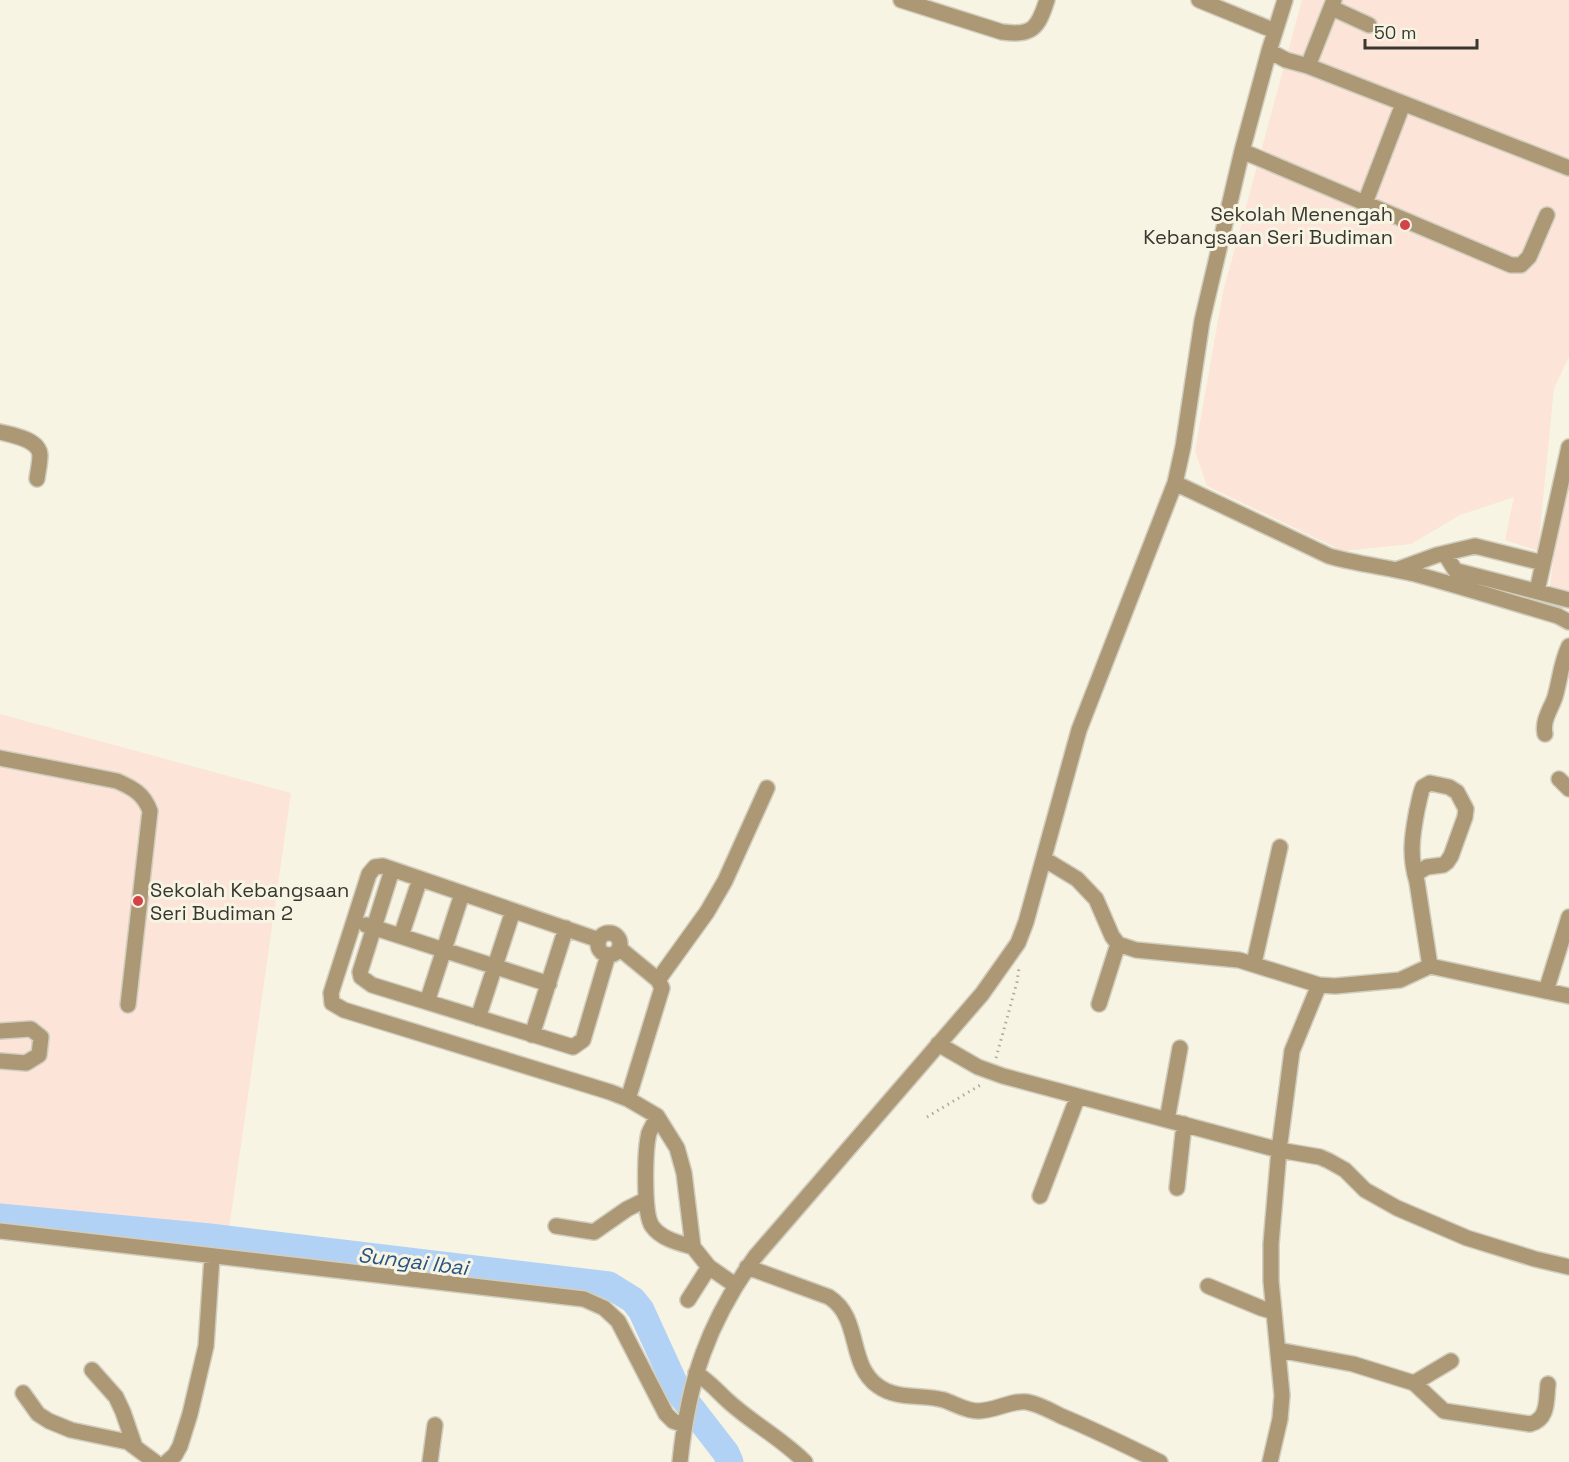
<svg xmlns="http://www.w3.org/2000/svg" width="1569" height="1462" font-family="'Space Grotesk',sans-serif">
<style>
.education{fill:#fce4d9}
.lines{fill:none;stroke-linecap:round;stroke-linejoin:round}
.river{stroke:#b2d2f5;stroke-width:27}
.minor-casing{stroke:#d1cebf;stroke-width:18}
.path{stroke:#adab9e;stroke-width:3;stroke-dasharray:1.5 4.5;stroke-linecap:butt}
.minor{stroke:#ad9876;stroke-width:15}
.poi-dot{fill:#d34448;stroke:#f7f4e3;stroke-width:2}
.labels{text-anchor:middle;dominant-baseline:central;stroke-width:6;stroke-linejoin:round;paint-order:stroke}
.poi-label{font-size:20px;fill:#383730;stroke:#f7f4e3;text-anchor:end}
.water-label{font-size:21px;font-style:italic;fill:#275481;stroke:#f7f4e3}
</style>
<rect width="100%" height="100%" fill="#f7f4e3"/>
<path class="education" d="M1302,0h267v357l-15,31 -16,163 -33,-11 9,-43 -54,18 -49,29 -68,7 -136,-65 -12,-35 28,-159z
M1569,440v168l-21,-7z
M0,714l291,79 -62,436 -229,-23z"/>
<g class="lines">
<path class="river" d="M0,1217l210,20 399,48 24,15 8,10 37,81 48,62 4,9"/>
<g class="minor-casing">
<path id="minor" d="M901,0l101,32c31,4 36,-4 45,-32
M1199,0l76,31
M1332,8l37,17
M1269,51l17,9 22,6 261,102
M1308,66l26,-66
M1242,151l269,114h10l8,-8 18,-42
M1365,203l38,-99
M0,432c12,3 39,7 40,23 0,8 -2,16 -3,24
M1175,483l154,73c28,8 57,11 86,18 48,13 95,28 143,42l11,6
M1445,554l10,16 6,2 108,28
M1396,570l41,-15 38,-9 68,17
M1537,591l32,-144
M1545,734c-3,-14 6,-25 10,-37 5,-17 6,-35 14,-51
M0,758l117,23c16,7 27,13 33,30l-22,194
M1559,779l10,10
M1044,859l33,20 19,20 16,37 6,8 18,6 103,10 80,25 16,1 65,-6 30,-14 139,30
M392,870l-32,102 1,5 11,8 201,62 10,-7 25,-85
M1415,874l12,-7 16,-2 4,-3 4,-6 14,-39 1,-8 -9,-17 -8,-5 -19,-4 -7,4c-3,7 -4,15 -6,23 -5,26 -8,46 0,72l13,84
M366,925l183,59
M598 944a11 11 0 1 1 22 0a11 11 0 1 1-22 0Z
M401,936l19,-57
M599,940l-216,-74 -8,1 -6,7 -38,119 1,10 12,7 266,82 18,7 29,17 20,32 7,25 9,74 16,20 26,18
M619,948l39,32 4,8 -34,111
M1254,963l26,-116
M658,980l49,-68 18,-31 42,-93
M1546,991l23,-74
M427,1002l35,-108
M1099,1004l19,-60
M478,1018l35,-107
M0,1031l31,-2 10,8 -2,18 -13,8 -26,-2
M532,1035l34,-107
M938,1044l40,23 25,9 276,74 41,7 9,4 16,9 20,20 32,18 70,30 68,21 34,8
M657,1116c-2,6 -6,12 -8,17 -4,16 -6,80 3,93 9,13 27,17 41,21
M1167,1120l13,-72
M1177,1188l7,-64
M1040,1196l38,-100
M556,1226l38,6 33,-23 18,-9
M0,1231l584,68 20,9 14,13 48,93 7,7 11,4
M747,1267l82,30c33,21 18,67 49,89 19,14 44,8 66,14 11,4 22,11 34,11 17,0 33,-11 49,-9 12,2 24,9 34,14 34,14 66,30 99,46
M1208,1286l53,22 13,4
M688,1300l21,-33
M1278,1350l75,14 61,19 30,28 86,13c19,-5 16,-24 18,-40
M92,1370l24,27 7,15 12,35
M696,1373c14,9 20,17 32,28 24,22 53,37 77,61
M1414,1383l37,-22
M23,1393l15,21 11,7 22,9 57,12 27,20
M167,1462l8,-7 5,-9 10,-32 16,-68 6,-89
M430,1462l5,-37
M680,1462c8,-81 28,-139 75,-205l227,-263 36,-51 8,-21 53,-192 96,-247 8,-36 19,-126 40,-170 27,-100 16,-51
M1270,1462l10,-43 2,-24 -11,-114v-37l8,-94 13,-99 27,-66"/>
</g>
<path class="path" d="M996,1058l21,-76 2,-14
M927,1117l55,-33"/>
<use href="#minor" class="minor"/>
</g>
<g class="poi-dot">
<circle cx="1405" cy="225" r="6"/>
<circle cx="138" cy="901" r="6"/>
</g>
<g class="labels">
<g class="poi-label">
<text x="1393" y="214">Sekolah Menengah<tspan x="1393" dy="23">Kebangsaan Seri Budiman</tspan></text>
<text x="150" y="890" text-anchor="start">Sekolah Kebangsaan<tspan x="150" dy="23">Seri Budiman 2</tspan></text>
</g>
<g class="water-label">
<text transform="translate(413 1261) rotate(7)">Sungai Ibai</text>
</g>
</g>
<path d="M1365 39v9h112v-9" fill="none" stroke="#383730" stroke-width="3"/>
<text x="1374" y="39" font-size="18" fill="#383730" stroke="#f7f4e3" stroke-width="4.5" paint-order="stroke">50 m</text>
</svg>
